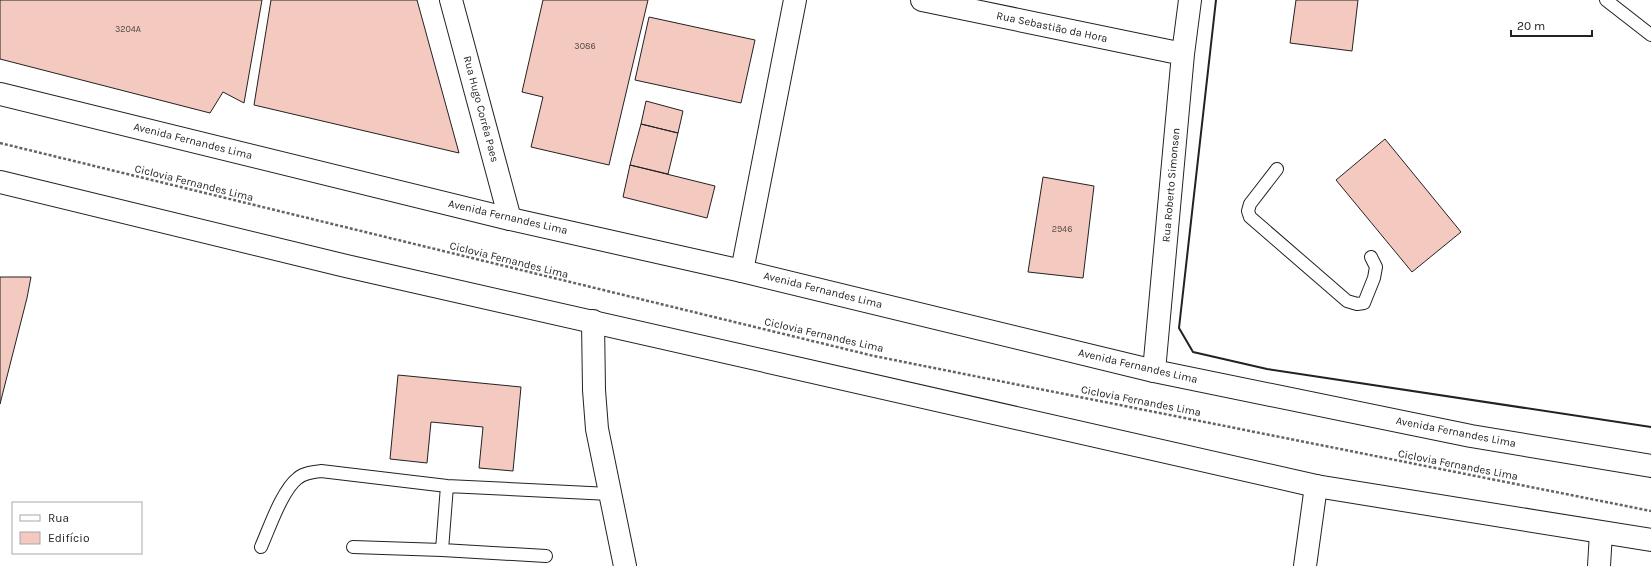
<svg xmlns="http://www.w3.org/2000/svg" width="1651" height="566" font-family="Karla,sans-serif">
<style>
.building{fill:#f3c9c0;stroke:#222}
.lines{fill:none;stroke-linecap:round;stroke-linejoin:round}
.service-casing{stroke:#222;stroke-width:14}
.minor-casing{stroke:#222;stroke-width:24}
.tertiary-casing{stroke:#222;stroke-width:24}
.trunk-casing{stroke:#222;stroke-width:24}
.path{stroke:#646464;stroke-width:2.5;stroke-dasharray:3 2;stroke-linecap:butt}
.service{stroke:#fff;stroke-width:12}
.minor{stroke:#fff;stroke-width:22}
.tertiary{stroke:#fff;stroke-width:22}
.trunk{stroke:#fff;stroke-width:22}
.wall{stroke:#222;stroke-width:2}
.labels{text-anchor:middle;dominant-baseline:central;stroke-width:3;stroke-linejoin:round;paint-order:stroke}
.number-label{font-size:9px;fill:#564c4a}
.street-label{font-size:11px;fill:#222;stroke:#fff}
</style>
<rect width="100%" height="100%" fill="#fff"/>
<path class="building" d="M0,0h262l-18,103 -21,-11 -13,21 -210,-54z
M271,0h146l42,153 -205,-48z
M543,0h105l-39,165 -78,-18 12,-50 -21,-5z
M1296,0h62l-6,51 -62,-8z
M649,17l106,23 -14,63 -106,-23z
M646,101l37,10 -5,22 -37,-9z
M641,124l37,9 -10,41 -38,-9z
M1385,139l76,93 -49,40 -76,-92z
M630,165l85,21 -8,32 -84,-21z
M1043,177l51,9 -11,92 -55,-6z
M0,277h31l-4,21 -27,106z
M398,375l123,12 -8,84 -34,-3 4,-41 -52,-5 -4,41 -37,-4z"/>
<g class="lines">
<g class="service-casing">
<path id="service" d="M1606,0l45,35
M1277,169l-27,35 -2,7 2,6 97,84 10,3 7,-1 10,-25 2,-11 -5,-10
M261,547c8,-18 21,-57 37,-69 6,-5 15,-6 23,-7l126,15 163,8
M353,547l89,3 5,-64
M442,550l104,6"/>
</g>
<g class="minor-casing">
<path id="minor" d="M451,0l59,219
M742,271l53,-271
M593,321l1,69 3,39 28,137
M1305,566l11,-80
M1599,566l2,-33"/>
</g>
<g class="tertiary-casing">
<path id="tertiary" d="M922,0l261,54
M1154,371l29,-317 7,-54"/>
</g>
<g class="trunk-casing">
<path id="trunk" d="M0,94l510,125 232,52 412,100 317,65 180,30
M0,182l346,84 970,220 335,54"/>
</g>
<path class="path" d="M0,143l874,213 777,155"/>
<use href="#service" class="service"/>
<use href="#minor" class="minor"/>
<use href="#tertiary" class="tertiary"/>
<use href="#trunk" class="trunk"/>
<path class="wall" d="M1216,0l-37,328 14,24 74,17 384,58"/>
</g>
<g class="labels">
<g class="number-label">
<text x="128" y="29">3204A</text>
<text x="585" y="46">3086</text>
<text x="1062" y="229">2946</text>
</g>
<g class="street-label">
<text transform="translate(1052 27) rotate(12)">Rua Sebastião da Hora</text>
<text transform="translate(481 109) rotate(75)">Rua Hugo Corrêa Paes</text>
<text transform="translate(193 141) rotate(14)">Avenida Fernandes Lima</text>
<text transform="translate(194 183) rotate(14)">Ciclovia Fernandes Lima</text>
<text transform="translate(1171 185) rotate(-85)">Rua Roberto Simonsen</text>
<text transform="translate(508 217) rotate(13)">Avenida Fernandes Lima</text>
<text transform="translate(509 260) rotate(14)">Ciclovia Fernandes Lima</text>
<text transform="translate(823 290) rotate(14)">Avenida Fernandes Lima</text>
<text transform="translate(824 335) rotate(13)">Ciclovia Fernandes Lima</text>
<text transform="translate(1138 366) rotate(13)">Avenida Fernandes Lima</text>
<text transform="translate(1141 401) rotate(11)">Ciclovia Fernandes Lima</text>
<text transform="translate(1456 432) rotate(11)">Avenida Fernandes Lima</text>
<text transform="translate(1458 465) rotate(11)">Ciclovia Fernandes Lima</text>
</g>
</g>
<rect x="12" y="502" width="130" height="52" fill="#ffffff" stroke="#a7a7a7"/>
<rect x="20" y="515" width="20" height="6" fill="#ffffff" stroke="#a7a7a7"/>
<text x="48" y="522" font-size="12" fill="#222222">Rua</text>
<rect x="20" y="532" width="20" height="12" fill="#f3c9c0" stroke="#a7a7a7"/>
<text x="48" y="542" font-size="12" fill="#222222">Edifício</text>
<path d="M1511 30v6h81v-6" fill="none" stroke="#222222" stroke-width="2"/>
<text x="1517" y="30" font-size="12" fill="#222222" stroke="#ffffff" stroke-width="3" paint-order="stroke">20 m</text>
</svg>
